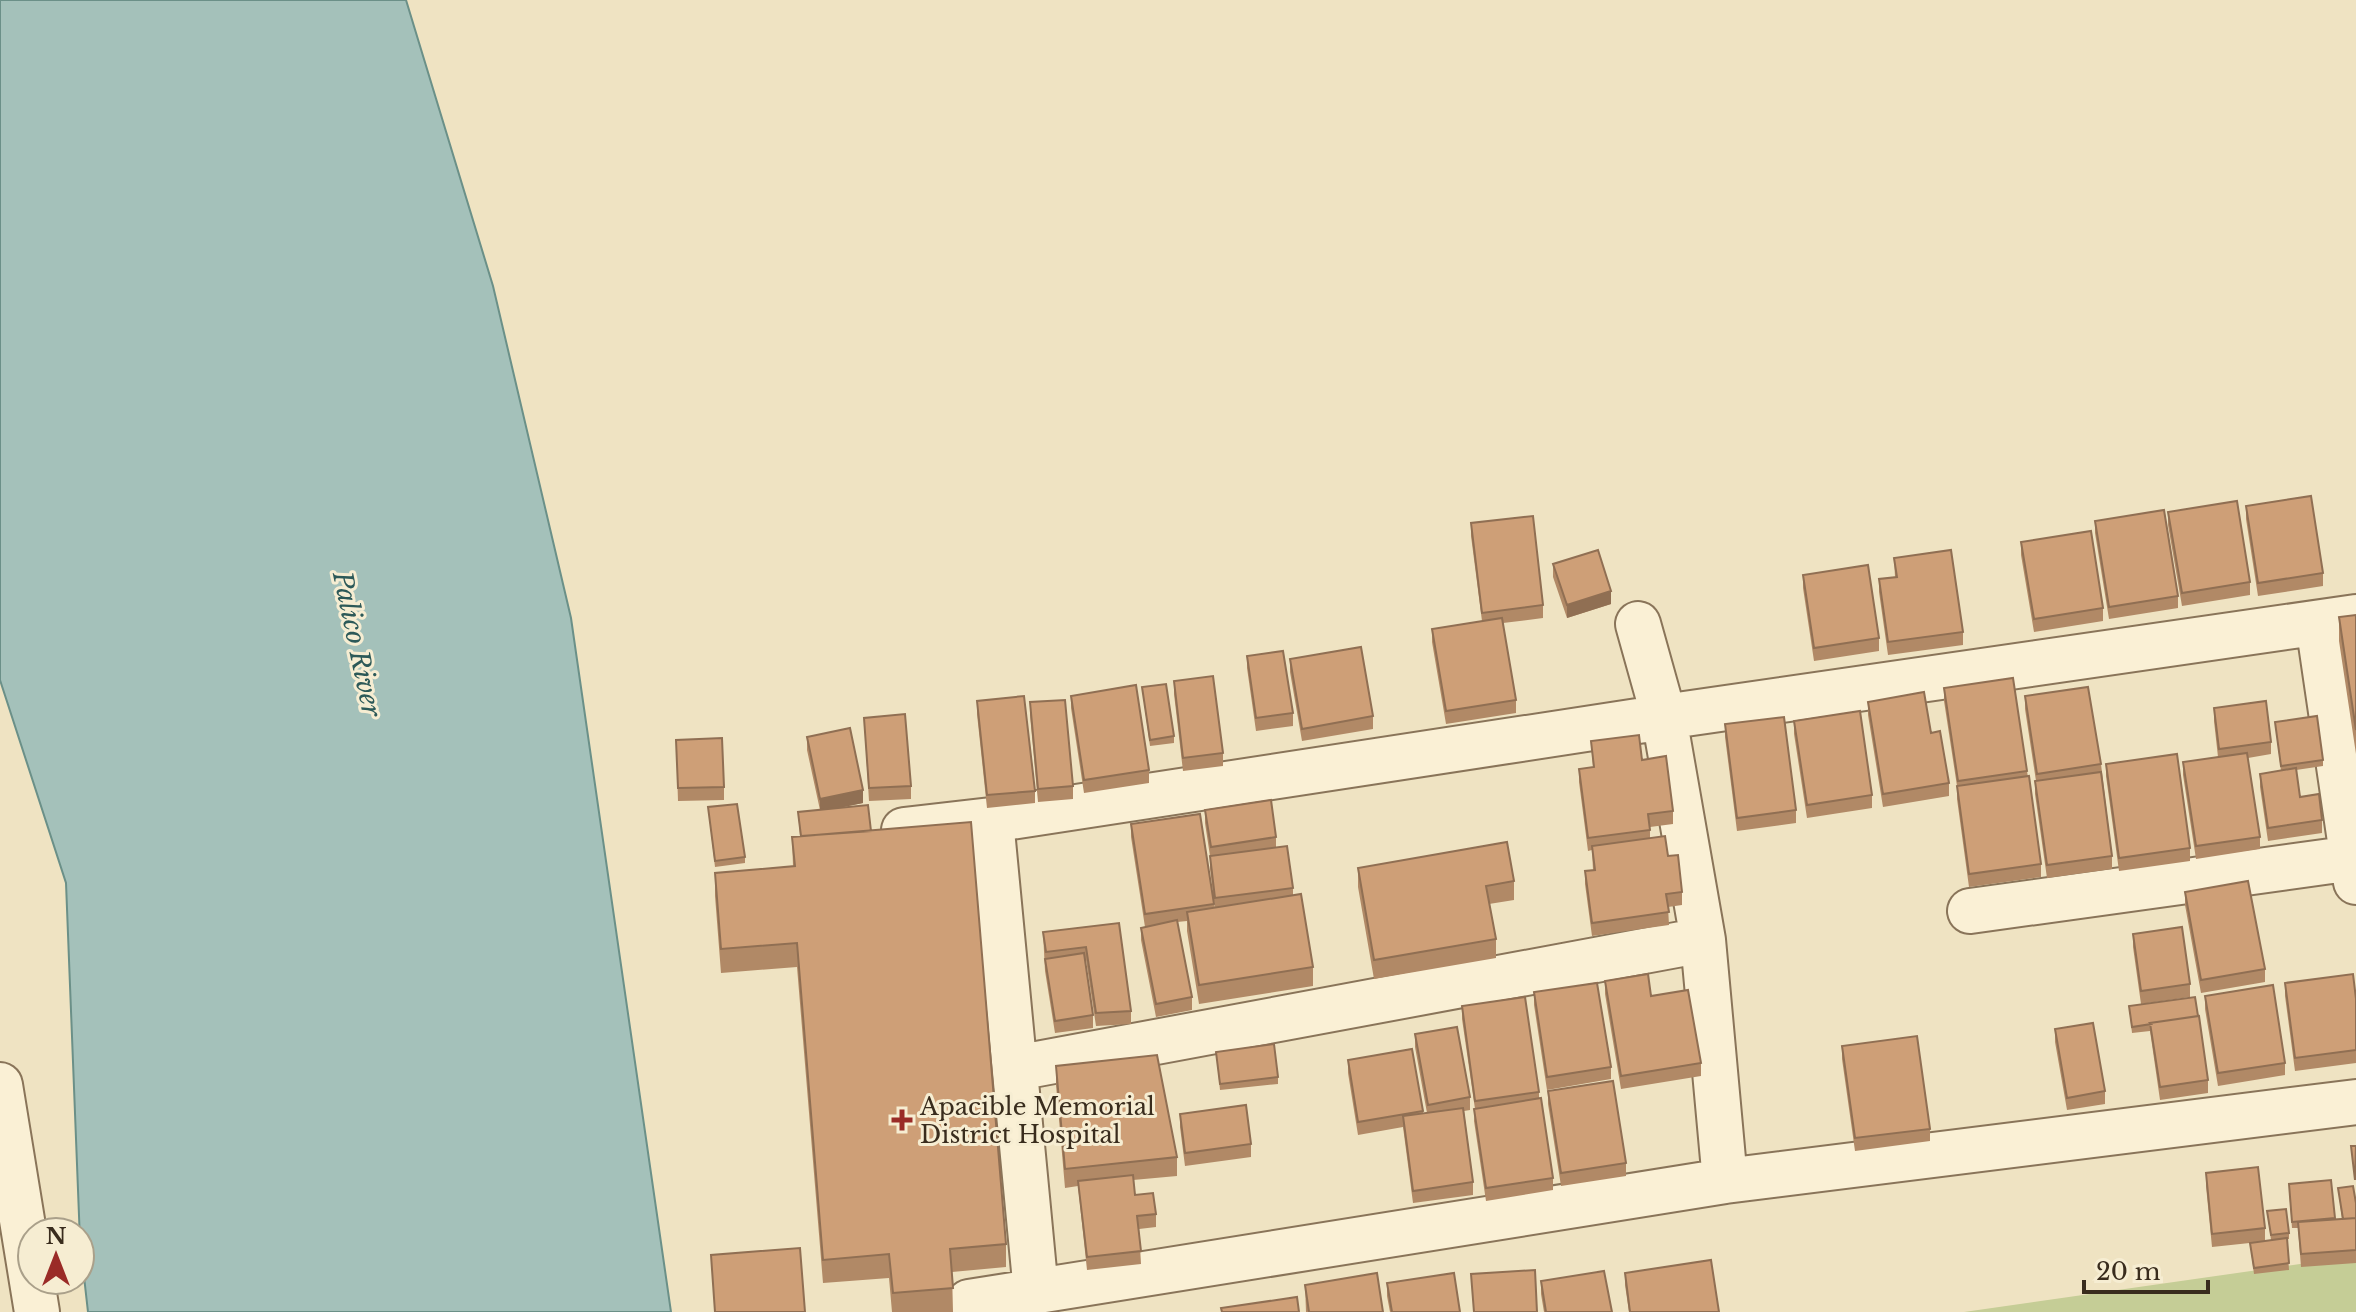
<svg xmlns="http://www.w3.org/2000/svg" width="2356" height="1312" font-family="'Libre Baskerville',serif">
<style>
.green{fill:#c5cd96}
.water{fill:#a4c1ba;stroke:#6b9088;stroke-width:2}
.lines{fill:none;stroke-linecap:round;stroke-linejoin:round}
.minor-casing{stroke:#897459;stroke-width:48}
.minor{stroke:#faf0d5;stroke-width:44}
.wall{fill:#b18966}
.shaded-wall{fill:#906f53}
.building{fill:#ce9f77;stroke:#906f53;stroke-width:2}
.poi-dot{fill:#9a2b27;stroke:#f6edd2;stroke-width:3}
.labels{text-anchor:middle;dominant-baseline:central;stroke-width:6;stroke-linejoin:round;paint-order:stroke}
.poi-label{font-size:24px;fill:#392c1d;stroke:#f6edd2;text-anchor:start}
.water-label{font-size:26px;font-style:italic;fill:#2c5958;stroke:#f6edd2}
</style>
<rect width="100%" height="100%" fill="#efe3c2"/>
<path class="green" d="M2356,1256v56h-392z"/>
<path class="water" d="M0,0h406l87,286 78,332 100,694h-583l-8,-71 -14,-358 -66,-203z"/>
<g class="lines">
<g class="minor-casing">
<path id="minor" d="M2318,623l38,259
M1638,624l26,93 39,223 22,241
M991,820l45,472
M904,830l87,-10 673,-103 692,-100
M1970,911l383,-53
M1016,1068l687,-128
M0,1085l37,227
M969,1302l756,-121 631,-79"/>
</g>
<use href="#minor" class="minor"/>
</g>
<path class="wall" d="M2246,506l77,67v13l-65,10 -12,-77z
M2168,512l82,70v13l-68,11 -14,-81z
M2095,521l83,75v12l-69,11 -14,-86z
M1471,523l72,82v13l-40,5 13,77v13l-70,11 -14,-82v-13l50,-8 -11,-85z
M2021,542l82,66v13l-69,11 -13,-77z
M1894,558l69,74v13l-75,10 -9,-63v-13l16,-2z
M1553,564l58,40 -44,14 -14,-41z
M1803,575l76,63v13l-65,10 -11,-73z
M2356,615v139l-17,-113v-24z
M1247,656l46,57v13l-37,5 -9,-63z
M1290,659l83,57v13l-71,12 -12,-69z
M1174,681l49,72v13l-40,5 -9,-77z
M1142,687l32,49v7l-24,3z
M1944,688l83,83 14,93v13l-72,10 -12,-88v-13l-13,-85z
M1071,696l78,74v13l-65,10 -13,-85z
M2025,696l76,68 11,92v13l-65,9 -12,-84v-13h1l-11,-72z
M977,701l58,90v12l-48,5 -10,-94z
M1030,702l43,84v13l-35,3 -8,-87z
M1868,702l63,31 18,50v13l-66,11 -15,-92z
M2214,708l57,34v12l-23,4 12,79v12l-64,10 -13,-84v-13l35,-5 -4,-36z
M864,718l47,68v13l-42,2z
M1794,721l78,74v13l-65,10 -13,-84z
M2275,722l48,38v6l-27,4 4,27 22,23v13l-54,8 -8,-54v-13l21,-3z
M1725,724l71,86v13l-59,8 -12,-94z
M807,737l56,66 -26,5 34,23 135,413v23l-54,5 1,40h-61l-3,-34 -66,5 -26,-316 -76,6 -6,-77v-23l78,-7 -1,-29 8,-1 -2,-24 22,-2 -13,-60z
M676,740l48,47v13l-46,1z
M1591,741l51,19 31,51v13l-23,3v11l18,18 14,36v13l-14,2 1,18 -77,11 -7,-52v-13l8,-1 -1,-20 -4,1 -9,-69v-13l14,-2z
M2106,764l84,84v13l-71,10 -13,-95z
M708,807l37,50v6l-30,4z
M1205,810l71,27v11l17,40v8l20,71v19l-114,18 -12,-73v-10l-10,1 15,75v13l-36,7 -15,-77v-12l4,-1 -14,-90v-13l83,80 1,4 -5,-39v-13l-5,-33z
M1358,868l156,13v19l-25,4 7,35v19l-122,21 -16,-92z
M2185,892l80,77v13l-64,11 -16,-88z
M1119,923l12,88v13l-35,2 -10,-66h-1l8,55v13l-38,5 -10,-62 -2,-39z
M2133,934l57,50v13l-49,7 -8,-57z
M1605,981l46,15 50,67v13l-80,13 -16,-95z
M2285,983l71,16v64l-61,8 -10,-75z
M1534,992l77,75v12l-64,11 -13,-85z
M2205,996l80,67v12l-67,11 -13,-77z
M2195,997l13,83v13l-48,7 -10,-69 -18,2 -3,-27z
M1462,1006l77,86v7l14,79v12l-67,11 -12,-80 1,-12 -13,-90z
M2055,1029l50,62v13l-38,6 -12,-68z
M1415,1034l55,63v13l-6,1 9,71v13l-60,8 -10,-76 -45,8 -10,-62v-13l75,51v2h4l-12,-66z
M1842,1046l88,83v12l-75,10 -13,-92z
M1216,1052l62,25v7l-58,6z
M1056,1066l121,91v19l-44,4 2,15 21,19v13l-17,2 2,35 -54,6 -9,-84 -13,2 -9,-103z
M1548,1091l78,72v13l-65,10 -13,-82z
M1180,1114l71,30v13l-66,9 -5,-39z
M2206,1173l59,55v13l6,-1 -4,-29 22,22v6h-2l2,31 -35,4 -4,-31 9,-1 -47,5 -6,-61z
M2331,1180l4,40 7,-1 -4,-31 18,15v60l-55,4 -3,-39h-6l-3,-38z
M1625,1273l94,39h-90l-4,-27z
M1541,1281l71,31h-68l-3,-18z
M1387,1283l73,29h-70l-3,-16z
M1305,1285l78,27h-77z"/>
<path class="shaded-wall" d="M1611,591v13l-44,14v-13z
M863,790v13l-43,9v-13z"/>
<path class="building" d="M2311,496l12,77 -65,10 -12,-77z
M2237,501l13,81 -68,11 -14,-81z
M2164,510l14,86 -69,11 -14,-86z
M1533,516l10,89 -61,8 -11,-90z
M2091,531l12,77 -69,11 -13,-77z
M1598,550l13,41 -44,14 -14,-41z
M1951,550l12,82 -75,10 -9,-63 18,-2 -3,-19z
M1868,565l11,73 -65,10 -11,-73z
M2356,615v115l-17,-113z
M1502,618l14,82 -70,11 -14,-82z
M1361,647l12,69 -71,13 -12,-70z
M1283,651l10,62 -37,5 -9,-62z
M1213,676l10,77 -40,5 -9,-77z
M2013,678l14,93 -69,10 -14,-93z
M1166,684l8,52 -24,4 -8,-53z
M1136,685l13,85 -65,10 -13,-84z
M2088,687l13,77 -64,10 -12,-78z
M1924,692l7,41 9,-2 9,52 -66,11 -15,-92z
M1024,696l11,95 -48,4 -10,-94z
M1065,700l8,86 -35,3 -8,-87z
M2266,701l5,41 -52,7 -5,-41z
M1860,711l12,84 -65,10 -13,-84z
M905,714l6,72 -42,2 -5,-70z
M2317,716l6,44 -42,6 -6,-44z
M1784,717l12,93 -59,8 -12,-94z
M850,728l13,62 -43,9 -13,-62z
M1639,735l3,25 24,-4 7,55 -25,3 2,16 -62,8 -9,-69 15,-2 -3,-26z
M722,738l2,49 -46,1 -2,-48z
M2247,753l13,84 -64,9 -13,-84z
M2177,754l13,94 -71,10 -13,-94z
M2296,768l4,29 19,-3 3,26 -54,8 -8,-54z
M2101,772l11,84 -65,9 -12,-84z
M2029,776l12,88 -72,10 -12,-88z
M1271,800l5,37 -65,10 -6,-37z
M737,804l8,53 -30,4 -7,-54z
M868,805l3,26 -70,5 -3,-24z
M1200,814l14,90 -69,10 -14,-90z
M971,822l35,422 -56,5 3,39 -60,5 -4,-39 -66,6 -26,-317 -76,6 -6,-76 80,-7 -3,-29z
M1665,836l3,20 10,-1 4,37 -16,2 3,18 -77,11 -7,-52 10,-1 -3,-24z
M1507,842l7,39 -28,5 10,53 -122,21 -16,-92z
M1287,846l6,42 -78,10 -5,-42z
M2248,881l17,88 -64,11 -16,-88z
M1301,894l12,73 -114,18 -12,-73z
M1177,920l15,77 -36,7 -15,-76z
M1119,923l12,88 -35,2 -10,-66 -40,5 -3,-20z
M2182,927l8,57 -49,7 -8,-57z
M1084,953l9,62 -38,6 -10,-62z
M1648,974l3,22 37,-6 13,73 -80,13 -16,-95z
M2353,974l3,25v51l-61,8 -10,-75z
M1597,983l14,84 -64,10 -13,-85z
M2273,985l12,78 -67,10 -13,-77z
M1525,997l14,95 -64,9 -13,-95z
M2195,997l3,19 -48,7 1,1 -19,3 -3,-21z
M2199,1016l9,64 -48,7 -10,-64z
M2093,1023l12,68 -38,7 -12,-69z
M1457,1027l13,70 -42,8 -13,-71z
M1917,1036l13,93 -75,9 -13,-92z
M1274,1044l4,33 -58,7 -4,-32z
M1412,1049l11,62 -65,11 -10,-62z
M1157,1055l20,102 -112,12 -9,-103z
M1613,1081l13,82 -65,10 -13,-82z
M1541,1098l12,80 -67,10 -12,-79z
M1246,1105l5,39 -66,9 -5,-39z
M1463,1108l10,74 -60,9 -10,-75z
M2351,1146h5l-1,34z
M2258,1167l7,61 -53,6 -6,-61z
M1133,1175l2,20 18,-2 3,21 -19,2 4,35 -54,6 -9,-76z
M2331,1180l4,38 -43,4 -3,-38z
M2353,1186l3,17v15l-13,1 -5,-31z
M2286,1209l3,24 -18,2 -4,-24z
M2356,1218v32l-55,4 -3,-32z
M2287,1238l2,25 -35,5 -4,-25z
M800,1248l5,64h-90l-4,-57z
M1711,1260l8,52h-89l-5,-39z
M1535,1270l2,42h-63l-3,-38z
M1604,1271l8,41h-66l-5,-31z
M1377,1273l6,39h-74l-4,-27z
M1454,1273l6,39h-68l-5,-29z
M1297,1297l2,15h-77l-1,-4z"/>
<path class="poi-dot" d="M898 1108h8v8h8v8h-8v8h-8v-8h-8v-8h8z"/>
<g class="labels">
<g class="poi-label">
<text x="920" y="1106">Apacible Memorial<tspan x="920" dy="28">District Hospital</tspan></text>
</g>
<g class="water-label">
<text transform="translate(357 644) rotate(78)">Palico River</text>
</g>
</g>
<g transform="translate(56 1256)"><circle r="38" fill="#f6edd2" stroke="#aaa08a" stroke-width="2"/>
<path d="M0-6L14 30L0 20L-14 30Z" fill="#9a2b27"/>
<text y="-12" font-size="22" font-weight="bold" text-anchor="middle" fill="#392c1d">N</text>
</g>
<path d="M2084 1280v12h124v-12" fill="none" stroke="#392c1d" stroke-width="4"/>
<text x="2096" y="1280" font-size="24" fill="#392c1d" stroke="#f6edd2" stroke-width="6" paint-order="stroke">20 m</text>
</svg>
